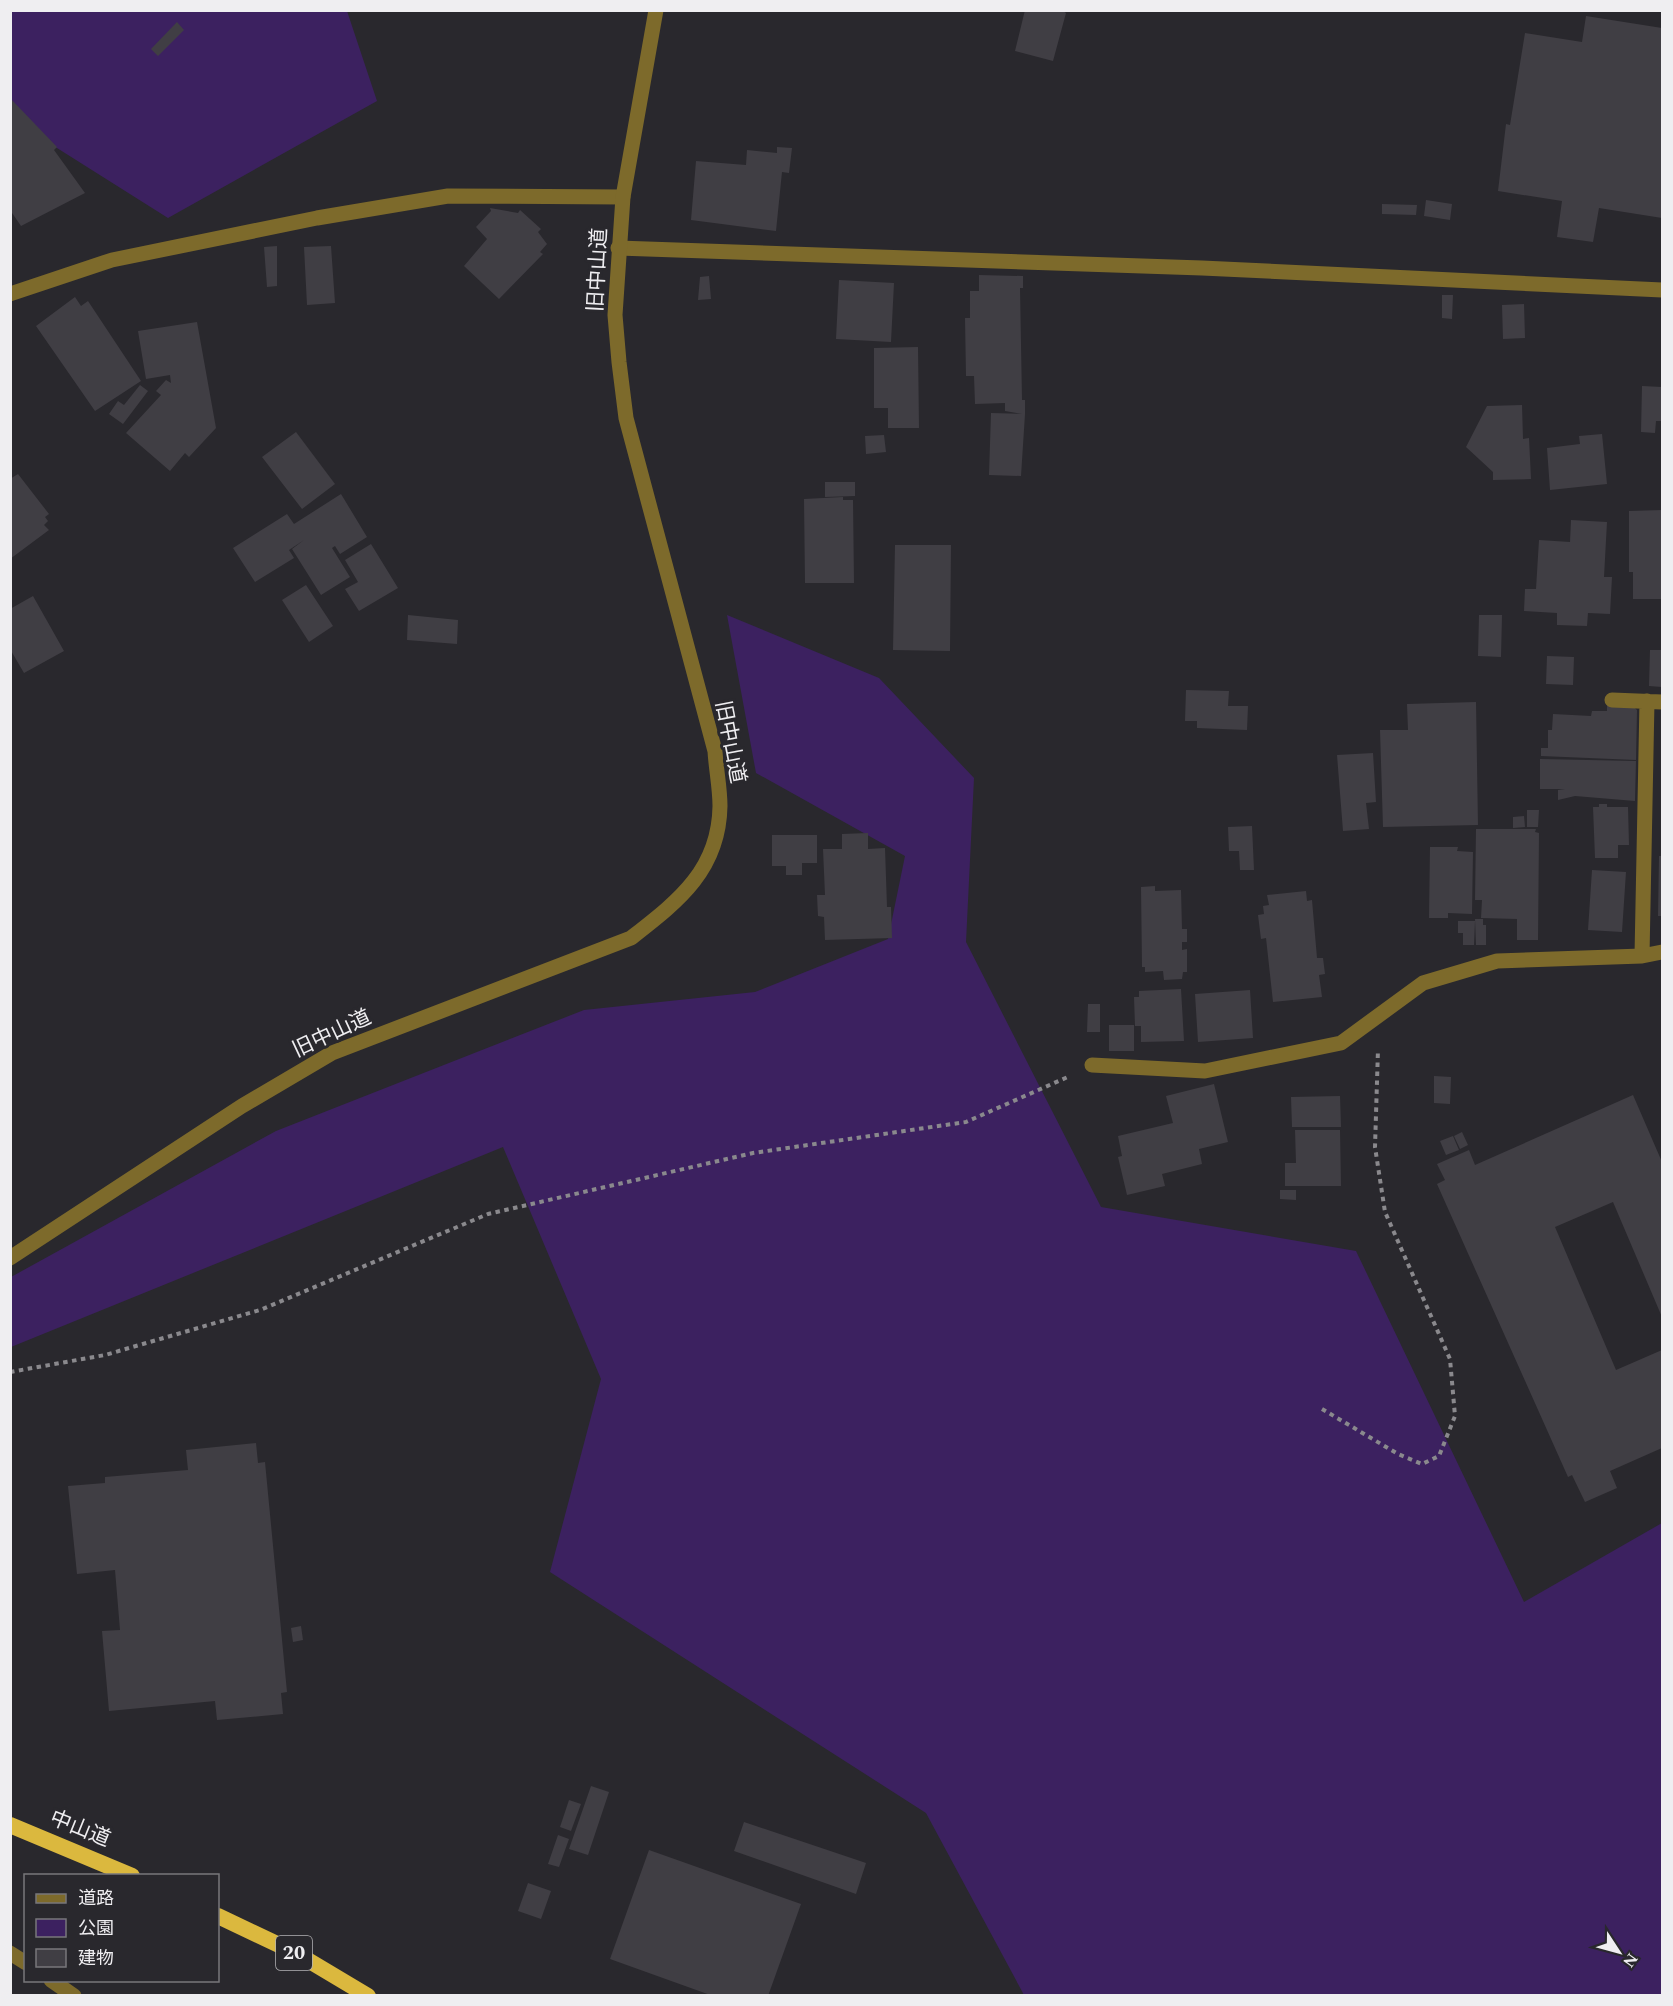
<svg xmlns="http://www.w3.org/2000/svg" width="1673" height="2006" font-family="Spectral,'Noto Sans JP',serif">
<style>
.green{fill:#3c2160}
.building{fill:#403e44}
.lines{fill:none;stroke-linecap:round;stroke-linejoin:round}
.path{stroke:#8a898d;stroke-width:4;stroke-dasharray:4.5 4.5;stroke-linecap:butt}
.minor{stroke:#7d6a2b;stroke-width:15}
.tertiary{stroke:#7d6a2b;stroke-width:15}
.trunk{stroke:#dbb83e;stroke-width:16}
.labels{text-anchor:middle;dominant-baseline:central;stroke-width:6;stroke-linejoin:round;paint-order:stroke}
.shield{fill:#29282d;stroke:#b4b3b6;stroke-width:1.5}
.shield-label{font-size:20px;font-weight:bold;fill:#efeef1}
.street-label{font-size:21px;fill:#efeef1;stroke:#29282d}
</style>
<rect width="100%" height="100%" fill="#29282d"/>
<path class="green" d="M10,11h337l30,90 -209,117 -157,-99z
M727,615l152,63 95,100 -8,164 135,265 255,44 168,351 138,-79v472h-638l-98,-182 -376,-241 51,-193 -98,-232 -492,200v-70l265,-146 308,-121 171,-18 133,-53 17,-83 -149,-83z"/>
<path class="building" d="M1025,10h37l4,3 -13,48 -38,-10z
M1586,16l76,12v190l-63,-10 -6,34 -36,-5 5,-36 -64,-10 8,-67 4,1 15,-92 57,9z
M177,22l7,8 -26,26 -7,-7z
M10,98l47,49 -3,3 31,43 -64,33 -11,-16z
M777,147l15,1 -3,25 -7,-1 -6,59 -85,-11 5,-59 50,4 1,-15 30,3z
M1426,200l26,4 -2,16 -26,-4z
M1382,204l35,1 -1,10 -34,-1z
M490,208l28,5 2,-3 21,19 -3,3 9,12 -7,8 3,2 -44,45 -35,-33 23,-27 -11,-12 15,-16z
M277,246v40l-10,1 -3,-40z
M331,246l4,57 -28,2 -3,-58z
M979,275l44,1v12h-3l2,112h3v14l-4,62 -32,-1 2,-62 31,1 -17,-3v-8l-30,1 -1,-28h-8l-1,-58h5v-27h9z
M709,276l2,23 -13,1 2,-23z
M839,280l55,3 -3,59 -55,-3z
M1442,295h11l-1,24 -10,-1z
M75,297l6,9 7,-5 53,80 -46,30 -59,-85z
M1524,304l1,34 -22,1 -1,-34z
M197,322l19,106 -27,29 -4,-4 -15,18 -44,-38 35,-38 -5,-4 10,-11 5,3 -1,-8 -24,4 -8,-48z
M918,347l1,81h-31v-20h-14v-60z
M140,385l8,6 -25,33 -14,-10 9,-13 6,4z
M1642,386l20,1v34h-6l-1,12 -14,-1z
M1522,405l1,34 6,-1 2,41 -38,1v-8l-27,-25 21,-41z
M296,432l39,52 -33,25 -40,-52z
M1602,434l5,50 -57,6 -3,-42 33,-4 -1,-8z
M884,435l2,17 -20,2 -1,-18z
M18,474l31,40 -4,3 3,4 -4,4 5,5 -39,29v-80z
M825,482h30v14l-30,1z
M341,494l26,43 -27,17 -5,-8 -3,2 18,29 -29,18 -29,-46 12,-9 -15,10 5,8 -39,24 -22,-34 54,-34 7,10z
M843,497v3h10l1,83h-49l-1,-84z
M1662,510v89h-29v-27h-4v-61z
M1571,520l36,2 -3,55h8l-2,37 -22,-1 -1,13 -30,-1v-12l-33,-2 1,-22h11l3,-49 31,2z
M371,544l27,44 -39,23 -14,-22 13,-7 -13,-22z
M895,545h56l-1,106 -57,-1z
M306,585l27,41 -24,16 -27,-42z
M33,596l31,55 -40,22 -14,-24v-40z
M408,615l50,5 -1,24 -50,-4z
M1479,615h23l-1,42 -23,-1z
M1650,650h12v37l-13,-1z
M1547,656l27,1 -1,28 -27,-1z
M1186,690l43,1 -1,15h20l-1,24 -50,-2v-7h-12z
M1476,702l2,123 -95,2 -3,-97h28l-1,-26z
M1607,702l23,1 7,7 -1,50 -95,-4v-8h7v-18h4l1,-16 38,2 1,-5h15z
M1373,753l3,49 -10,1 3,26 -26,2 -6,-76z
M1540,759l96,2 -1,40 -60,-5 -17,4v-10l7,-1h-25z
M1599,804h8v3h21l1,38h-11v13h-23l-2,-51h6z
M1527,810h12l-1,17h-11z
M1524,816l1,11 -12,1v-11z
M1252,826l2,44h-14l-1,-19h-10l-1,-24z
M1476,829h60l-1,3 4,1 -1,107h-21v-21l-36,-1 1,-18h-7z
M868,833v16l17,-1 2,59h4l1,31 -67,2 -1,-23 -6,-1 -1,-21h8l-2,-46h19v-15z
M772,835h45v28h-15v12h-16v-9h-14z
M1430,847h28l-1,4 16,1 -1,62 -24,-1v5h-19z
M1659,856h3v60h-4z
M1592,870l34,2 -4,60 -34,-2z
M1155,886v5l26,-1 1,39h5v13h-5v8l5,-1v23h-4l-1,7 -18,1 -1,-9 -18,1v-5h-3l-1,-80z
M1306,891l1,10 5,-1 5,58h6l2,16 -6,1 3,22 -49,5 -7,-64 -5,1 -3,-24 6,-1 -1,-8 6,-1 -2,-10z
M1475,919h8v6h3v20h-10z
M1458,921h17l-1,24h-11v-12h-5z
M1181,989l3,52 -43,1v-16h-6l-1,-29h5v-6z
M1250,990l3,48 -55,4 -3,-48z
M1088,1004h12v28h-13z
M1109,1025h25v26h-25z
M1434,1076l17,1 -1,27 -16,-1z
M1214,1084l14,58 -29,7 3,15 -40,10 3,12 -38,9 -9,-38 4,-1 -4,-20 55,-13 -7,-27z
M1633,1095l29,67v155l-49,-115 -58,25 61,143 46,-20v98l-52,23 7,17 -32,14 -13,-27 -4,2 -131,-293 8,-4 -8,-16 32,-14 6,15z
M1340,1096l1,31h-49l-1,-30z
M1295,1130h45l1,56h-56v-23h11z
M1462,1132l6,13 -8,4 -6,-13z
M1453,1136l6,14 -13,5 -6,-14z
M1280,1190h16v10l-16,-1z
M256,1443l2,20 7,-1 22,230 -6,1 2,21 -66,6 -2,-19 -106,10 -7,-80 18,-1 -5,-60 -38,4 -9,-88 37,-3v-6l83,-7 -2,-20z
M301,1626l2,14 -10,2 -2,-14z
M591,1786l18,6 -21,63 -19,-6z
M569,1800l12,4 -10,27 -11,-4z
M744,1822l122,41 -10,31 -122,-43z
M558,1835l11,4 -10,28 -11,-3z
M649,1850l152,54 -33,92h-55l-103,-37z
M528,1883l23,8 -10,28 -23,-8z"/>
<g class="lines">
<path class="path" d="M10,1372l95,-17 155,-45 228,-96 265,-61 213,-31 104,-46
M1322,1409l76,45 24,10 17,-8 16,-40 -5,-57 -65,-147 -10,-65 3,-98"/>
<path class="minor" d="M618,248l584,20 460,22
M10,294l102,-34 205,-42 131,-22 175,1
M1612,700l50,2
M1642,956l5,-255
M1092,1065l113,6 136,-28 82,-60 74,-22 145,-5 20,-4
M10,1953l16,10
M51,1980l23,16"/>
<path class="tertiary" d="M10,1258l232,-152 90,-53 299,-115c46,-36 88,-67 89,-132 0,-18 -4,-37 -5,-55l-89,-333 -7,-56 -4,-47 8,-118 33,-187"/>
<path class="trunk" d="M10,1825l122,51
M218,1916l78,37 72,43"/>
</g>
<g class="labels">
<rect class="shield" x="276" y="1936" width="36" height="34" rx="4.5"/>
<g class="shield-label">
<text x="294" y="1953">20</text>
</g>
<g class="street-label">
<text transform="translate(598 270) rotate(-87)">旧中山道</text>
<text transform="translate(730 742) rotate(79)">旧中山道</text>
<text transform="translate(332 1034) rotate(-25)">旧中山道</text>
<text transform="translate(80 1829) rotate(22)">中山道</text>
</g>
</g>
<rect width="1673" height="2006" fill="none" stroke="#efeef1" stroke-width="24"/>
<rect x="24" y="1874" width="195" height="108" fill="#29282d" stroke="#78777b" stroke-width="1.5"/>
<rect x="36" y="1894" width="30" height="9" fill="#7d6a2b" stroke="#78777b" stroke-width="1.5"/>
<text x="78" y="1904" font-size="18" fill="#efeef1">道路</text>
<rect x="36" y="1919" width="30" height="18" fill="#3c2160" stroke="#78777b" stroke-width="1.5"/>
<text x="78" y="1934" font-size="18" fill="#efeef1">公園</text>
<rect x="36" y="1949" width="30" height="18" fill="#403e44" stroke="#78777b" stroke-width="1.5"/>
<text x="78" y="1964" font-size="18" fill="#efeef1">建物</text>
<g transform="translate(1619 1952) rotate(126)" stroke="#29282d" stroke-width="4.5" paint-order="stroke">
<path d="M0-4.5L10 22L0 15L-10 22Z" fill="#efeef1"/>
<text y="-9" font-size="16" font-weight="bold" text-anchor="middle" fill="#efeef1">N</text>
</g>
</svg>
